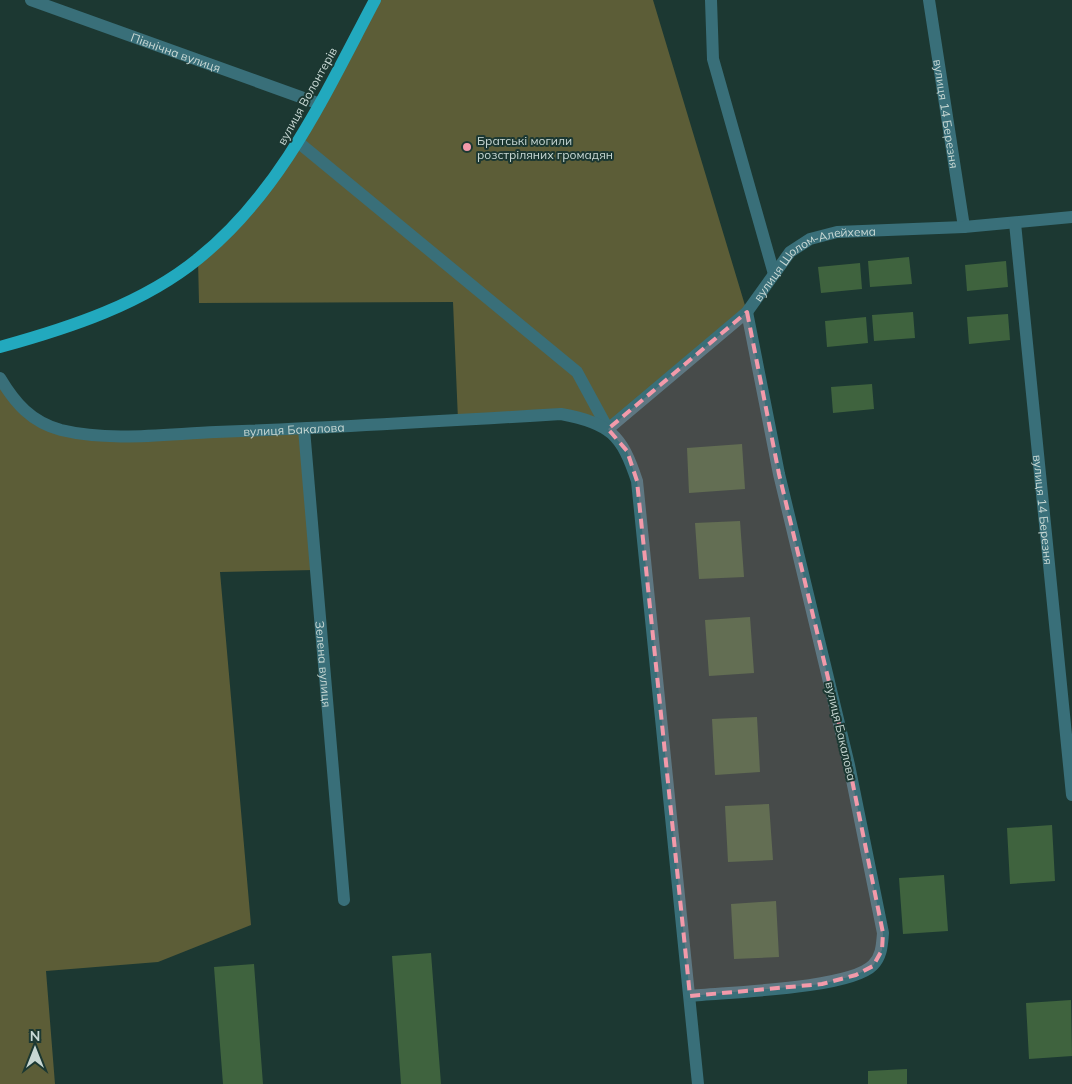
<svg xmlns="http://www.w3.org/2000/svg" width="1072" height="1084" font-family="Mulish,sans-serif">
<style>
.green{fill:#5c5d37}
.building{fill:#3f633e}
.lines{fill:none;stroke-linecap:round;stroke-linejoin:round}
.minor{stroke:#396f79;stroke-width:12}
.tertiary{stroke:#396f79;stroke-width:12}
.primary{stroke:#22a9be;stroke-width:12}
.marked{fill:#f39aaa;fill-opacity:0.2;stroke:#f39aaa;stroke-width:4;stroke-dasharray:10 6;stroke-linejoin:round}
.poi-dot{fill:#f39aaa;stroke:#1c3832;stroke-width:2}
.labels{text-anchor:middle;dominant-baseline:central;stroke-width:4;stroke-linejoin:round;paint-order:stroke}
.street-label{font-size:12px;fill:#c8d8d4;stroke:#1c3832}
.poi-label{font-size:12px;fill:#c8d8d4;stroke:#1c3832;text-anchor:start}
</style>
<rect width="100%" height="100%" fill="#1c3832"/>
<path class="green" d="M375,0h278l94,312 -139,117 -22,-11 -128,2 -5,-118 -254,1 -1,-44 61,-61z
M0,378l34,39 65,19 205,-7 11,141 -95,2 31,353 -93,37 -112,9 9,113h-55z"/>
<path class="building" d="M909,257l3,27 -42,3 -2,-26z
M1006,261l2,26 -41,4 -2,-26z
M860,263l2,26 -41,4 -3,-26z
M913,312l2,26 -41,3 -2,-26z
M1008,314l2,26 -41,4 -2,-27z
M866,317l2,26 -41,4 -2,-26z
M872,384l2,25 -41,4 -2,-26z
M742,444l3,45 -56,4 -2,-45z
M740,521l4,56 -45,2 -4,-56z
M750,617l4,56 -45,3 -4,-56z
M757,717l3,55 -45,3 -3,-56z
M769,804l4,56 -45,2 -3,-56z
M1052,825l3,56 -45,3 -3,-56z
M944,875l4,56 -45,3 -4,-56z
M776,901l3,56 -45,2 -3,-55z
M431,953l10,131h-40l-9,-128z
M254,964l9,120h-40l-9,-117z
M1071,1000l1,56 -43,3 -3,-56z
M907,1069v15h-39v-13z"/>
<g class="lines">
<g class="minor">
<path d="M711,0l2,59 61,215"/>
<path id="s1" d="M929,0l35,227"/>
<path id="s2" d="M298,142l279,230 31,57 139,-117 43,-60 20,-13 27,-7 127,-5 108,-10"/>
<path id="s3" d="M1015,223l57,572"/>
<path id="s4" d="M0,378c15,25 31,44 61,52 50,12 105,4 155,2 115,-4 230,-11 345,-18 49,9 61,21 76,67l61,603"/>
<path id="s5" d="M304,429l40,471"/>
<path d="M690,996c37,-4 160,-7 183,-31 9,-9 9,-21 10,-32l-34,-168 -70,-291 -32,-162"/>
</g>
<path class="tertiary" id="s6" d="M31,0l289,104"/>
<path class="primary" d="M0,347c69,-19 143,-43 199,-89 83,-67 127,-166 176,-258"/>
</g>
<path class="marked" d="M747,312l32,162 70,291 34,168 -1,17 -9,16 -17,9 -34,9 -132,12 -53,-515 -10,-30 -19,-22z"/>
<circle class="poi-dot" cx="467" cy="147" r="5"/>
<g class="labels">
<g class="street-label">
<text stroke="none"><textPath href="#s6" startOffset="154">Північна вулиця</textPath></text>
<text transform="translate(307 96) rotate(-61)">вулиця Волонтерів</text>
<text stroke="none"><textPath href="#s1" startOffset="115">вулиця 14 Березня</textPath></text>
<text stroke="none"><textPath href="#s2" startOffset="698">вулиця Шолом-Алейхема</textPath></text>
<text stroke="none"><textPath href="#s4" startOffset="316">вулиця Бакалова</textPath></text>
<text stroke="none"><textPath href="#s3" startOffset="288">вулиця 14 Березня</textPath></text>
<text stroke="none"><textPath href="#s5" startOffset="236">Зелена вулиця</textPath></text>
<text transform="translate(841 731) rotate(77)">вулиця Бакалова</text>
</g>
<g class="poi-label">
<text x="477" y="140">Братські могили<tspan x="477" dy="14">розстріляних громадян</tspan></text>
</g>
</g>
<g transform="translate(35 1049)" stroke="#1c3832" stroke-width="4" paint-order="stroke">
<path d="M0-4L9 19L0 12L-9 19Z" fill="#c8d8d4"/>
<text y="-8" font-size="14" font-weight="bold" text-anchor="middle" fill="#c8d8d4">N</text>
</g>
</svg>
